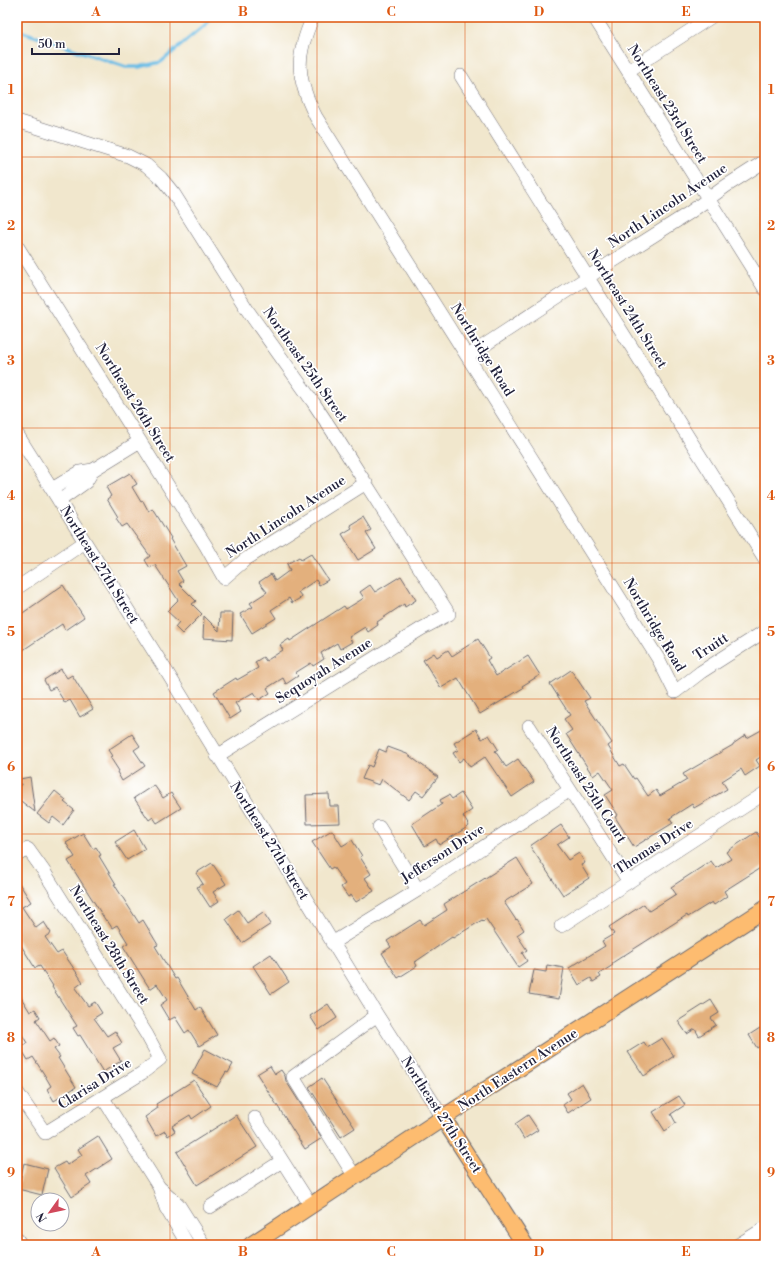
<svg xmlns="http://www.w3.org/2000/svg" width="782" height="1262" font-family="'Libre Bodoni',serif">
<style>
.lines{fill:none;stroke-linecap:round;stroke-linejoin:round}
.stream{stroke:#6abde6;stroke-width:3.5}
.building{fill:#e3b07d}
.minor-casing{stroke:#6a676e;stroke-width:14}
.major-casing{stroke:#6a676e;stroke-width:18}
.minor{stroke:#fff;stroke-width:13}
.major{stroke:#fdbc70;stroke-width:16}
.grid{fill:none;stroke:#de560e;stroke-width:1;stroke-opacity:0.55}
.labels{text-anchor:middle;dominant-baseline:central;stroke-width:3.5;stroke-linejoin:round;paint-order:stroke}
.street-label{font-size:14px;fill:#22223b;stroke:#fff}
.neatline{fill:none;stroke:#de560e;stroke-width:1.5}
.grid-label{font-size:13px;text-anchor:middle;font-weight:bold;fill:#de560e}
</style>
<rect width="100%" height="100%" fill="#fff"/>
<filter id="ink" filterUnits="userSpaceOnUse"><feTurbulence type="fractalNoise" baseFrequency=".025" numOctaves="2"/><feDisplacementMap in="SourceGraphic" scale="8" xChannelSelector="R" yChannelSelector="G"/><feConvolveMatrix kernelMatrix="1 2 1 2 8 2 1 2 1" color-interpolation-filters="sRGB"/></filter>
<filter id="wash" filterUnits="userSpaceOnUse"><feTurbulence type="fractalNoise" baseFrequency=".012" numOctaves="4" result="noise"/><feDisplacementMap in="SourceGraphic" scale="16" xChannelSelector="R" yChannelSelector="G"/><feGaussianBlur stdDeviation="0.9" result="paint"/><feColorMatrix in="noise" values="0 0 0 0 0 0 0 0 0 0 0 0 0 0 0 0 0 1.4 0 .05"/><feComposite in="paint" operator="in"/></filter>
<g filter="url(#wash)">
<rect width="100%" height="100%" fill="#f1e7cd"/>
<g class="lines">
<path class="stream" d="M17,30l109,37h13l22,-5 44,-37 5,-8"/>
</g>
<g id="blocks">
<path class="building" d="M130,473l7,11 -5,3 9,15 2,-1 6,11 4,-3 18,29 -1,1 16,27 -9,5 6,10 -4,3 17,17 -4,3 10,10 -20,20 -7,-7 4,-5 -12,-11 11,-11 -23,-35 -5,3 -5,-8 5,-4 -23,-32 -5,3 -6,-9 2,-1 -11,-18 4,-3 -5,-9z
M363,517l8,13 -5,3 10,16 -18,11 -16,-26 10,-6 -2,-3z
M311,554l17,26 -9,5 -3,-5 -18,12 4,5 -10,6 -3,-5 -18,12 5,8 -24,15 -12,-19 13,-7 -3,-4 17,-11 -8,-10 12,-8 4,7 15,-11 -3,-6 12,-7 2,3z
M401,576l15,24 -11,7 -1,-3 -27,18 1,3 -10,7 -3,-5 -16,10 3,5 -12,7 -3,-6 -16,10 3,6 -11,7 -2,-3 -16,10 3,3 -12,8 -3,-6 -16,10 3,5 -11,7 -5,-8 -19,11 6,9 -11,7 -16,-27 22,-14 1,2 21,-12 -3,-6 8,-5 3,4 17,-11 -3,-5 9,-6 1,2 54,-35 2,3 18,-11 -4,-6 10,-7 5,7z
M63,585l21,32 -19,13 -3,-6 -45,30v-37z
M220,613h13l-1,27 -29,-2 1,-22 15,15z
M478,639l12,19 -3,2 9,16 32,-20 12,19 -18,11 1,2 -43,26 -22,-36 -17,10 -18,-28 11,-7 3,4 11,-7 4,6z
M61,669l6,9 5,-3 21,34 -13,8 -10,-17 -5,3 -10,-16 -6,3 -5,-10z
M571,670l19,28 -6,3 28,42 -4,3 12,20 4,-2 10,15 2,-1 12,18 8,-6 4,6 27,-16 -4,-6 50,-29v-1l13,-9 1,3 18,-10v26l-9,6 4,6 -15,10 -4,-7 -19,12 5,8 -33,19 -2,-4 -22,14 3,5 -39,24 -19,-30 3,-2 -13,-20 8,-5 -13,-19 -7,5 -27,-42 6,-4 -8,-11 6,-4 -20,-31z
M476,729l6,10 7,-4 9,14 -3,2 11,16 12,-8 16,23 -22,15 -27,-40 -15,10 -6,-9 -5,4 -6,-9 5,-3 -4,-7z
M132,734l8,12 -6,4 11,16 -23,15 -5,-9 2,-1 -9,-14 2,-1 -4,-6z
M388,747l19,7 31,23 -15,19 -7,-5 -7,9 -27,-21 -3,6 -17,-6 6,-14 4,2 7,-18 7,3z
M30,777l5,35 -18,-14v-12l4,-1 -1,-6z
M154,785l9,13 8,-5 10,15 -24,15 -4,-6 -4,3 -15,-22z
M55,791l11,9 -2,2 10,8 -11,15 -10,-8 -4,6 -12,-9z
M461,793l11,17 -9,6 6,10 -30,19 -3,-6 -11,7 -13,-22 30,-20 -2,-4 9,-5 3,4z
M329,794l1,12h9l1,17 -33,1 -1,-29z
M561,825l8,12 -12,8 11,15 11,-7 6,10 -4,2 8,13 -26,17 -33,-49z
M134,830l11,19 -18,11 -12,-18z
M332,830l10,16 10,-6 10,16 -2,1 11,17 -6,4 9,13 -18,11 -5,-7 -3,2 -7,-10 4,-3 -12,-17 -3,2 -18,-27z
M756,832l4,6 5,-3v30l-41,26 3,5 -13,9 -2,-3 -24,15 -1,-2 -75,48 1,2 -14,9 2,3 -8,5 -2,-4 -12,7 -10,-17 36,-22 -3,-5 12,-7 -5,-7 35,-23 5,7 27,-17 -5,-7 40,-26 5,7 15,-9 -5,-7z
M83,833l10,16 3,-2 5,8 -2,1 17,28h-2l25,39 4,-3 15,25 -3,1 20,33 2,-1 19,32 4,-3 17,28 -18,11 -10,-16 -4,3 -10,-16 -6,3 -9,-15 7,-5 -10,-16 -7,5 -27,-43 5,-3 -11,-18 -5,3 -5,-8 -1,1 -38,-60 7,-4 -9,-14z
M517,858l16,26 -29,18 12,18 1,-1 7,11 -7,5 10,15 -5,3 5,8 -9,6 -32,-48 -3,2 -1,-1 -29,18 -1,-1 -37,25 2,4 -19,12 -16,-25 9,-6 -4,-6 33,-21 4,5 23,-15 -3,-6z
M212,863l14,21 -13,8 6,9 -9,6 -13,-20 6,-3 -7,-11z
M17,880l14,22 -9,5 14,21 8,-6 7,11 -6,4 12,17 5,-3 21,31 -8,6 13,18 7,-4 7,11 -8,5 13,18 8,-5 7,12 -9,5 8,13 -18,11 -23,-37 -2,1 -5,-8 4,-2 -25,-39 1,-1 -13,-20 -5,2 -18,-29z
M238,910l9,13 16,-11 8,12 -29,19 -16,-24z
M271,954l18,28 -18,12 -18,-28z
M547,965l17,3 -5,31 -30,-5 5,-24 12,2z
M17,991l13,21 5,-3 5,8 -4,3 14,21 4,-3 5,8 -5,3 6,8 -2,1 18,29 -22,14 -7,-12 4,-3 -7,-12 -11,-17 -5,3 -8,-13 7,-4 -10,-17z
M711,1000l8,13 -8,5 5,7 -17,11 -4,-7 -8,5 -9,-13z
M328,1004l9,14 -18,12 -9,-14z
M760,1028l5,7v8l-8,5 -8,-13z
M662,1038l12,18 -30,20 -16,-24 16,-10 3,5z
M205,1049l28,15 -5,9 -2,-1 -9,15 -25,-13z
M270,1066l5,8 6,-4 4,6 1,5 36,57 -17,11 -48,-75z
M322,1078l33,50 -14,9 -32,-50z
M194,1080l17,26 -19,13 -2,-4 -18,11 3,5 -7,5 -3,-5 -9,5 -11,-19 13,-9 -2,-4z
M582,1083l9,15 -23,15 -5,-8 8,-6 -4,-6z
M679,1096l6,9 -14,9 5,9 -11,8 -12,-19z
M236,1115l21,32 -60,38 -20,-33z
M528,1115l10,15 -14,9 -9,-15z
M98,1136l14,23 -26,17 5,8 -19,13 -18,-29 11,-6 2,3 15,-10 -4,-6z
M24,1163l24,6 -6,26 -24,-6z"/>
</g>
</g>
<g filter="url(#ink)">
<use href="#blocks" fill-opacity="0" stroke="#6a676e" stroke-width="1"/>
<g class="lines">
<g class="minor-casing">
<path id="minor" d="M313,17c-18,40 -17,61 3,100l343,543 16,32 26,-20 64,-41
M594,17l171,272
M628,71l83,-54
M461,76l304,483
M17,121l111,35 18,9 15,13 13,16 74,117 65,91 18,27 118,185 -28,15 -204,127
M17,246l189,300 18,32 22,-19 120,-76
M468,356l120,-79 101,-64 37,-27 39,-25
M17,434l148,235 212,346 66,103
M52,489l28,-17 13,-2
M59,501l27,-19 7,-12 47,-29
M17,588l68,-46
M529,726l100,156
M379,827l39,63
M17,855l11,-6 15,21 104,165 13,24 -18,14 -97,60 -28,-41
M561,926l204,-133
M332,943l86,-53 152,-100
M103,1098l56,89 7,21 22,37
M255,1118l56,88
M355,1177l-62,-100 84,-62
M159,1187l19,17 26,41
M210,1207l72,-46
M17,1239l4,6
M738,1245l27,-17"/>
</g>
<g class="major-casing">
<path id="major" d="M443,1118l82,127
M251,1245l210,-139 304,-197"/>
</g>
<use href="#minor" class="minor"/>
<use href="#major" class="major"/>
</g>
</g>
<path class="grid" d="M170,17v1228M317,17v1228M465,17v1228M612,17v1228M17,157h748M17,293h748M17,428h748M17,563h748M17,699h748M17,834h748M17,969h748M17,1105h748"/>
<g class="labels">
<g class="street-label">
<text transform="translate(667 104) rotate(58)">Northeast 23rd Street</text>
<text transform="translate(668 206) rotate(-34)">North Lincoln Avenue</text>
<text transform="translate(627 309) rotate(58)">Northeast 24th Street</text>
<text transform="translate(482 350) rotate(58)">Northridge Road</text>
<text transform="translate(305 365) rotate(55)">Northeast 25th Street</text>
<text transform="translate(135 403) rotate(58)">Northeast 26th Street</text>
<text transform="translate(286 517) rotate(-33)">North Lincoln Avenue</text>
<text transform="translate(99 565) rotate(58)">Northeast 27th Street</text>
<text transform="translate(654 625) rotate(59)">Northridge Road</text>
<text transform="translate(711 647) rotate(-33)">Truitt</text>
<text transform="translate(324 671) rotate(-32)">Sequoyah Avenue</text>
<text transform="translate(586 785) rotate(57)">Northeast 25th Court</text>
<text transform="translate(269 841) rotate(58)">Northeast 27th Street</text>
<text transform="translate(654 847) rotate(-33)">Thomas Drive</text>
<text transform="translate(443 854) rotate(-33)">Jefferson Drive</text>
<text transform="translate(109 945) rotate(58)">Northeast 28th Street</text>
<text transform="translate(518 1070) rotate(-33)">North Eastern Avenue</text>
<text transform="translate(95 1084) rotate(-32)">Clarisa Drive</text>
<text transform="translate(441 1115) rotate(57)">Northeast 27th Street</text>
</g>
</g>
<rect width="782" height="1262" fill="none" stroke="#fff" stroke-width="44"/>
<g transform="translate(50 1212) rotate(237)"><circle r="19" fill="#ffffff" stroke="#a7a7b1"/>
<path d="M0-3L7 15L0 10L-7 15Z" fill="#d1495b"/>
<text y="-6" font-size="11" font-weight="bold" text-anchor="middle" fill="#22223b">N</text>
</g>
<path d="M32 48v6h87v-6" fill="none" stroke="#22223b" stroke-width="2"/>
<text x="38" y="48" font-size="12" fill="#22223b" stroke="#ffffff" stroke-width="3" paint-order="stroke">50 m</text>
<rect x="22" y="22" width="738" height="1218" class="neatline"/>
<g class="grid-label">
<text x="96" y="16">A</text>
<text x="243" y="16">B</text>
<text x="391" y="16">C</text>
<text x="539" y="16">D</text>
<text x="686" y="16">E</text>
<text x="11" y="94">1</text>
<text x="771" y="94">1</text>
<text x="11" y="230">2</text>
<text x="771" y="230">2</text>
<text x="11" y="365">3</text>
<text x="771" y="365">3</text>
<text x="11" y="500">4</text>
<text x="771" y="500">4</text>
<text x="11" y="636">5</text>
<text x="771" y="636">5</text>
<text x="11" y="771">6</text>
<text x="771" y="771">6</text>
<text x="11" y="906">7</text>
<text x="771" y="906">7</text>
<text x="11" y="1042">8</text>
<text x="771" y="1042">8</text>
<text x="11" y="1177">9</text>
<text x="771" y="1177">9</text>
<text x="96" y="1256">A</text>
<text x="243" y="1256">B</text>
<text x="391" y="1256">C</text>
<text x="539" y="1256">D</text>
<text x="686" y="1256">E</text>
</g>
</svg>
